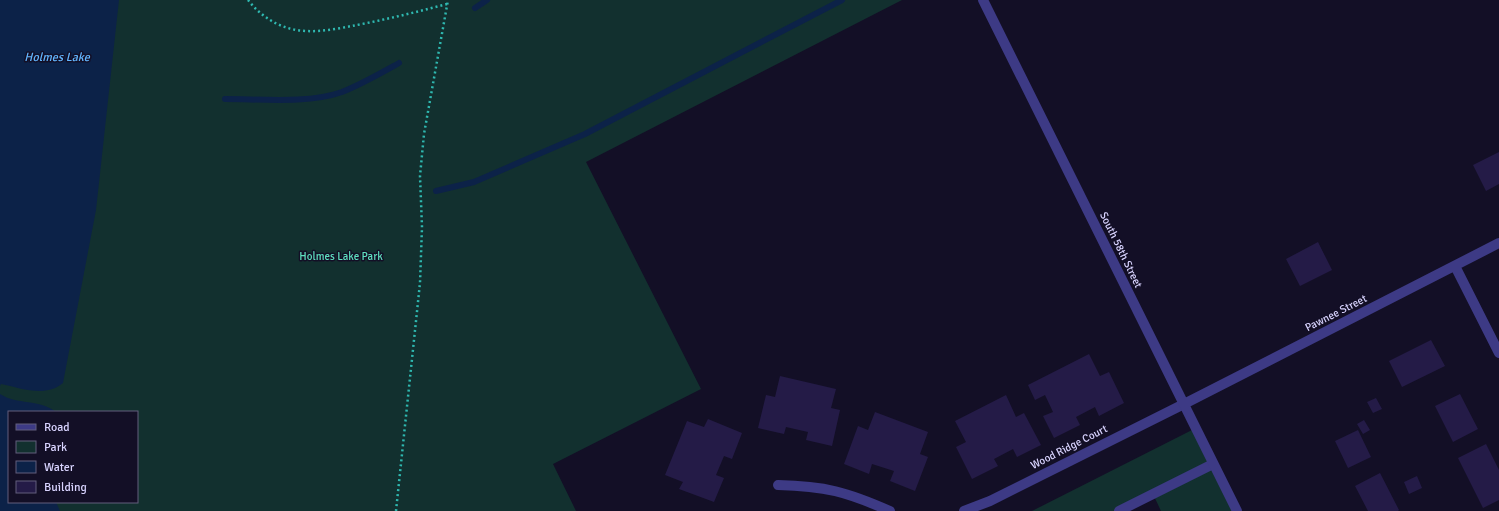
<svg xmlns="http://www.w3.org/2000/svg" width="1499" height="511" font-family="Signika,sans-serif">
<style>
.green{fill:#12302f;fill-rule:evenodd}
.water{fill:#0c2248}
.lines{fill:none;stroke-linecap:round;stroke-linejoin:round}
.stream{stroke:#0c2248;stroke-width:6}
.building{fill:#241b47}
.path{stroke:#2fb8b0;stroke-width:2.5;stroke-dasharray:2 3;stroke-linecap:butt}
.service{stroke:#3d3a85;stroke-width:10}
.minor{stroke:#3d3a85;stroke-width:10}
.labels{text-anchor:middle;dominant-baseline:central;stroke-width:3;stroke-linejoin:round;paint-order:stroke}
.street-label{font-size:11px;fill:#d9d4ff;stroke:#130f26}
.park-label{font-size:11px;fill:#5fe0c0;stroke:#130f26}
.water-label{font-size:12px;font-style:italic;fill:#62b6ff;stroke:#130f26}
</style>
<rect width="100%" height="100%" fill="#130f26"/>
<path class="green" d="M0,0h902l-316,162 115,227 -148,75 23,47h-576zM9,412h128v90h-128z
M1196,428l41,83h-76l-8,-17 -34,17h-87z"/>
<path class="water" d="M0,0h119l-23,210 -33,173c-18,15 -42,5 -62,1l-1,2z
M0,394c17,11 40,5 56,18h-47v90h47l4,9h-60z"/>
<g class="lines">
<path class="stream" d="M475,8l12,-8
M225,99c36,0 83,5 117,-7 20,-8 39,-19 57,-29
M436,191l38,-9 111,-48 257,-134"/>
</g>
<path class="building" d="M1499,152v32l-13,7 -13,-26z
M1318,242l14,28 -32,16 -14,-27z
M1431,340l14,26 -43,21 -13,-26z
M1089,354l11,22 9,-4 15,31 -25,13 -4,-9 -19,10 4,8 -26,13 -11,-22 10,-4 -8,-17 -10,5 -7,-15z
M780,376l56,13 -5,19 9,2 -8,36 -26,-6 2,-8 -22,-5 -2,7 -26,-6 8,-33 9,2z
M1460,394l18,35 -25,13 -18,-36z
M1006,395l10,22 8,-4 17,32 -24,12 -4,-8 -19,10 4,7 -26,13 -16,-32 10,-5 -11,-21z
M1376,398l6,11 -9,4 -6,-11z
M875,412l53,20 -8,22 8,3 -13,34 -25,-10 4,-10 -22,-7 -3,10 -25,-10 14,-38 10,4z
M708,419l34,14 -10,26 -8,-3 -8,19 8,3 -10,24 -35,-13 4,-7 -18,-7 22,-54 17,6z
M1364,420l6,10 -7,4 -6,-10z
M1358,430l13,27 -23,11 -13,-27z
M1486,444l13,26v30l-16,8 -25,-50z
M1380,473l19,37 -1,1h-30l-13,-25z
M1417,476l5,12 -13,6 -5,-12z"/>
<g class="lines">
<path class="path" d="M248,0c14,18 34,30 58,31 17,1 35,-3 51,-6 31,-6 60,-13 90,-21
M396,511l24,-228 2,-56 -2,-51 4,-42 24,-134"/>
<path class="service" d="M778,485c47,1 69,7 112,26
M964,511l26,-10 194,-97
M1119,511l94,-47"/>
<path class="minor" d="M983,0l254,511
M1455,266l44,87
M1184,404l315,-161"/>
</g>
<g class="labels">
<g class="street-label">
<text transform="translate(1121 250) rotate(64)">South 58th Street</text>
<text transform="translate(1336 313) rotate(-27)">Pawnee Street</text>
<text transform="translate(1069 447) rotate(-27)">Wood Ridge Court</text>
</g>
<g class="park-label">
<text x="341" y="256">Holmes Lake Park</text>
</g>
<g class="water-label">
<text x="57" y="57">Holmes Lake</text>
</g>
</g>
<rect x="8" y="411" width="130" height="92" fill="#130f26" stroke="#625e7d"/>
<rect x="16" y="424" width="20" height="6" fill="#3d3a85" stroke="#625e7d"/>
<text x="44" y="431" font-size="12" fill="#d9d4ff">Road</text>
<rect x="16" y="441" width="20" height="12" fill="#12302f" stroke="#625e7d"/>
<text x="44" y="451" font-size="12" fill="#d9d4ff">Park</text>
<rect x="16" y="461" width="20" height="12" fill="#0c2248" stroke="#625e7d"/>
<text x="44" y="471" font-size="12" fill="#d9d4ff">Water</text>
<rect x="16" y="481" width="20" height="12" fill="#241b47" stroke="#625e7d"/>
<text x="44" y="491" font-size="12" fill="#d9d4ff">Building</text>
</svg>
